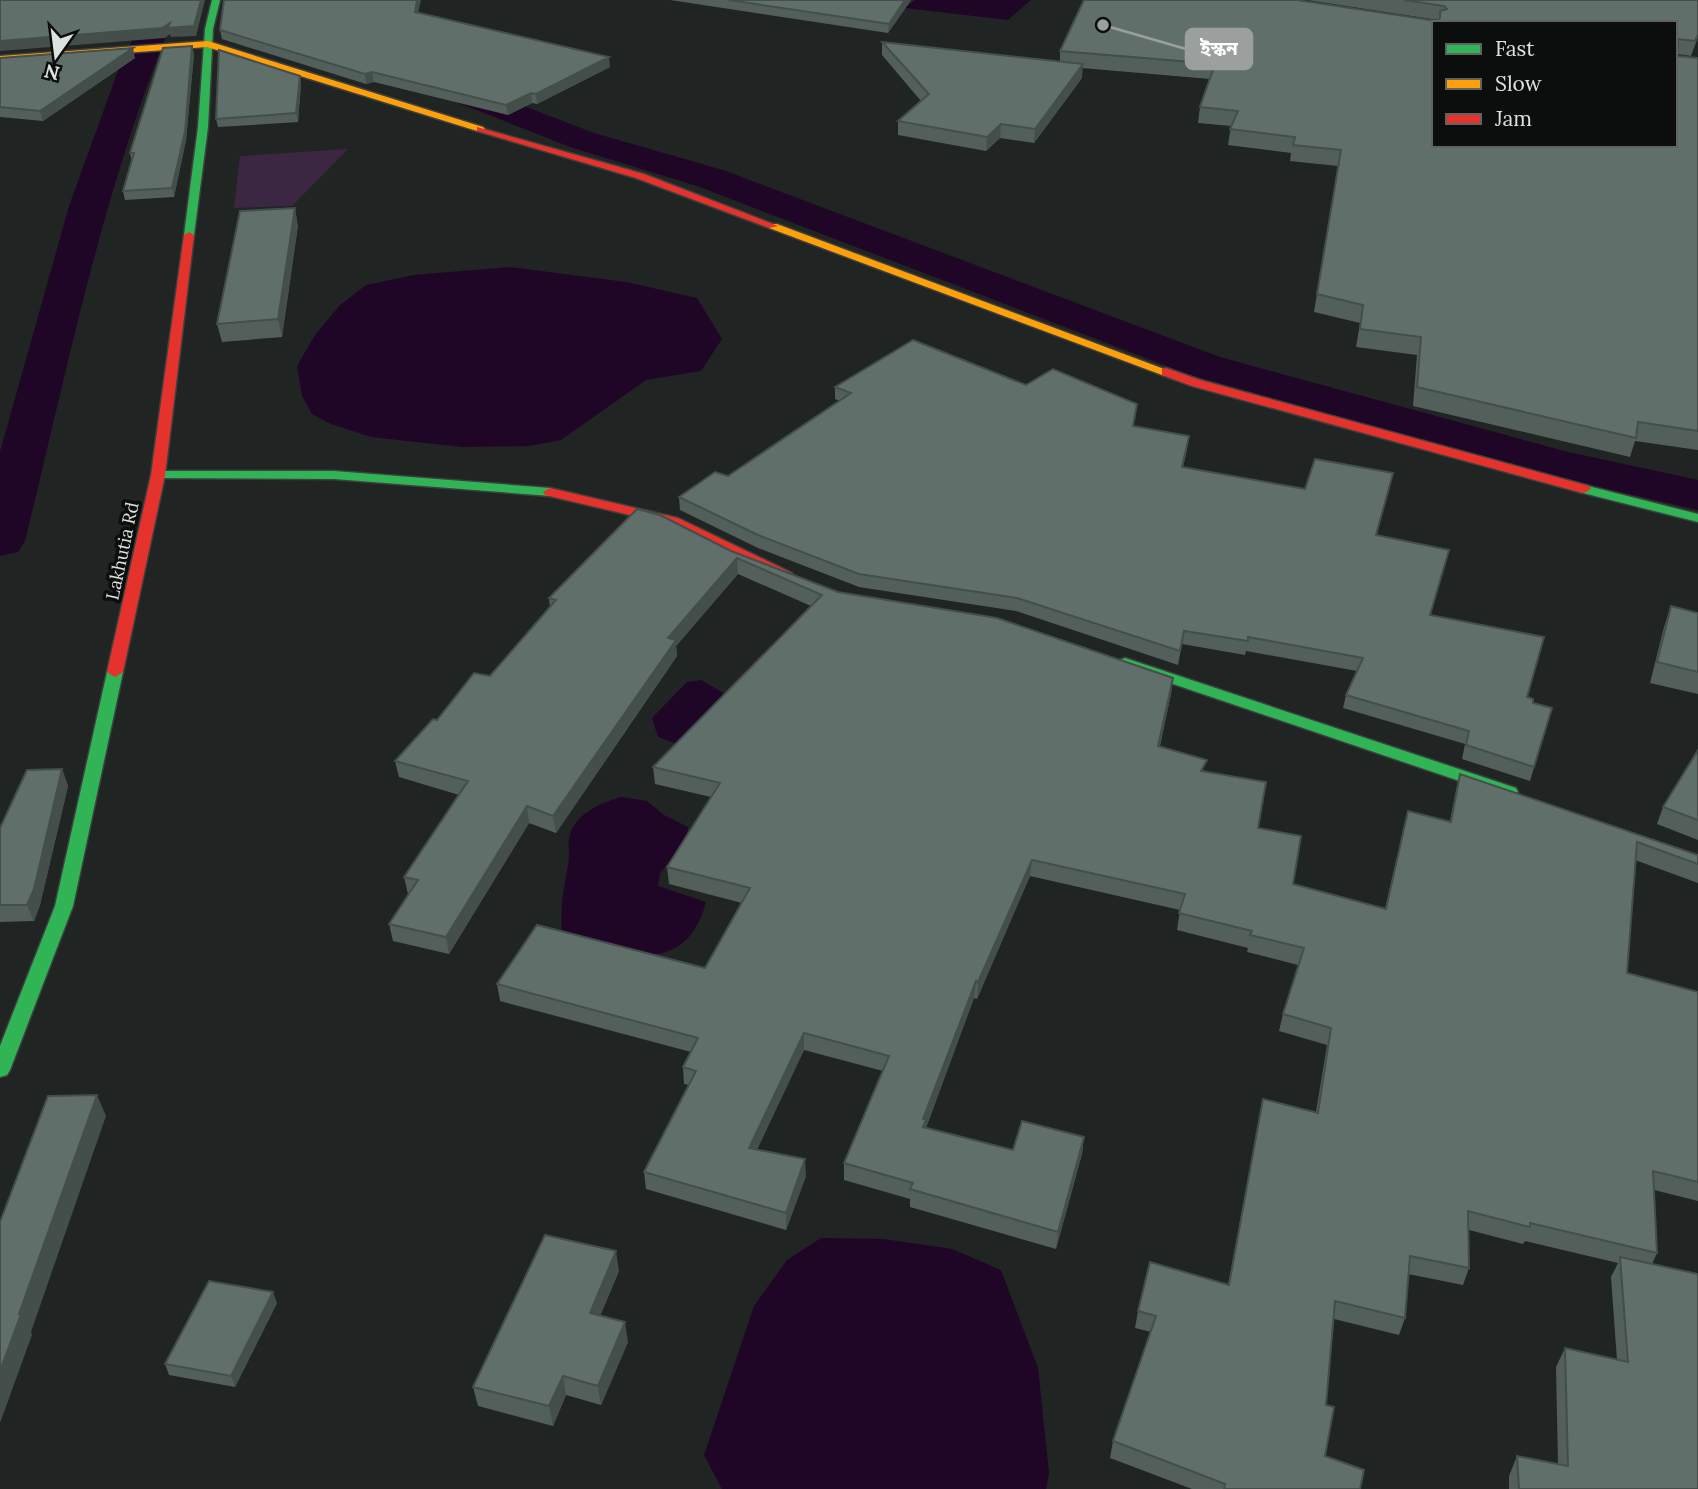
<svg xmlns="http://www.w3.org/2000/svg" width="1698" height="1489" font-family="Lora,'Noto Sans Bengali',serif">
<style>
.green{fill:#3c2742}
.water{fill:#1f0626}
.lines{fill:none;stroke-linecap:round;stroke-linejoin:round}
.canal{fill:#1f0626;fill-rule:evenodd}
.fast-casing{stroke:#3c403e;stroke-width:3}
.slow-casing{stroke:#3c403e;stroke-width:3}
.jam-casing{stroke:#3c403e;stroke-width:3}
.fast{fill:#30b455;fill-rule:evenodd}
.slow{fill:#ff9f0a;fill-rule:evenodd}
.jam{fill:#e5322d;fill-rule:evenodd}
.wall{fill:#535f5b}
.shaded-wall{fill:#444e4a}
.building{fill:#616f6a;stroke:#444e4a;stroke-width:2;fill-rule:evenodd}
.labels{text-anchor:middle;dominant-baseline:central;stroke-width:7;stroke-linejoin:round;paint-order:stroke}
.street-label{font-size:18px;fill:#dde2e0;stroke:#0b0e0d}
.leader{fill:none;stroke:#9ba09e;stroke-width:2.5}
.callout-dot{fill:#9ba09e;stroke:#0b0e0d;stroke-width:2.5}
.callout{fill:#9ba09e;stroke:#9ba09e;stroke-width:2.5}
.callout-label{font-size:19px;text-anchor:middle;font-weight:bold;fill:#fff}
</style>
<rect width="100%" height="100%" fill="#202422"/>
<path class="green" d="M348,149l-56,57 -58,2 6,-52z"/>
<path class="water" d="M915,0h116l-23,20 -103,-12z
M510,267l116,15 71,16 25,41 -21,32 -55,9 -85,60 -32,6 -67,1 -91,-10 -40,-13 -19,-10 -10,-18 -5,-30 18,-31 25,-30 26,-20 48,-10z
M701,680l40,23 -56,44 -27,-10 -6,-19 35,-36z
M621,797l26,4 17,14 24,12 -3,17 -25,29 -2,13 48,16c-21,79 -88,51 -144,34 -2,-25 1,-45 6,-70 2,-9 0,-18 1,-27 4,-25 32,-36 52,-42z
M821,1238l63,1 68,10 49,21 37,98 11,105 -3,16h-324l-18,-34 50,-149 33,-46z"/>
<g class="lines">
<path class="canal" d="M151,0h30c-75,173 -111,358 -156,541l-7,11 -18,4v-104l69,-246 49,-135z
M440,74l154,59 129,37 497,187 344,94 134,29v30l-159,-37 -349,-98 -493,-189 -127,-39 -142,-56 -5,-7 5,-7z"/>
<g class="fast-casing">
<path id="fast" d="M212,0h8l-7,29 -5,98 -14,108 -5,3 -5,-3 14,-108 7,-98z
M158,471h176l216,17 7,4 -7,4 -216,-17 -181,-1 -2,-3z
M1584,485l114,29v8l-119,-30 -2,-3z
M1125,658l391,130 2,4 -8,5 -6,-1 -384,-130 -2,-3 2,-3z
M115,667l8,5 -50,234 -63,164 -3,5 -7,2v-31l55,-140 52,-234z"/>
</g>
<g class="slow-casing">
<path id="slow" d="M208,41l275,86 2,2 -8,2 -270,-84 -207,15v-6z
M769,224h8l395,148 -6,4 -4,-1 -393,-147z"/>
</g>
<g class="jam-casing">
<path id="jam" d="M477,127l167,47 134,52 -9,2 -133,-50 -159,-47z
M189,232l5,3 -29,240 -42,197 -8,5 -8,-5 44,-197 33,-240z
M1166,368l34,12 389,106 2,3 -7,4 -5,-1 -387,-106 -30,-11v-6z
M550,488l128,30 114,55 -2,3h-10l-40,-16 -72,-36 -123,-29 -2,-3z"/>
</g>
<use href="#fast" class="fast"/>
<use href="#slow" class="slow"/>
<use href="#jam" class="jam"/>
</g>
<path class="wall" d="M670,0h241l-23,33z
M1307,0h391v37l-7,19 -14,-2v2l21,2v392l-63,-9 -5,16 -217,-51 4,-51 -61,-8 4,-24 -46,-11 24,-146 -48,-5 1,-8 -63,-8 3,-19 -33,-3 2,-16 10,-28 -128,-11v10l-48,65 -34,-5 -14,13 -88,-16v-14l23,-20 -39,-46v-13l178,20v-11l377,-30 1,-1z
M418,13l192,54 -73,37 -5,-1 -24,12 -134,-33 -8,2 -144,-45 -2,-9z
M194,54l-8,86 -12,57 -49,3 -2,-9 9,-29 -2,-9z
M0,58h135l-92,63 -43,-4z
M300,76l1,8 -3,38 -80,5 -2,-8z
M298,225l-16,112 -60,5 -5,-18z
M835,387l299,39 53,23 -4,18 122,22 85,-3 -14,49 55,81 96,81 6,6 19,5 -22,73 -68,-22 3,-15 -122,-36 3,-13 11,-24 -111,-20 -1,4 -63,-11 -4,21 -162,-54 -157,-24 -101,-39 -78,-38 -1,-13 49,-21 112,-75 -5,-2z
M731,551l107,41 335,86 -2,16 -11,52 45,25 53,57 35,56 92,25 23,-98 42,10 6,-30 4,-17 238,81v28l-63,-23 -8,113 71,19v209l-44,-11 3,63 -5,11 46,225h-189v-13l8,-20 41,9 -2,-98 9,-19 52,12 -6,-83 7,-14 -93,-22 -2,3 -54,-14v38l-6,17 -55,-11 -3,44 -6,17 -65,-16 -8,86 -1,51 35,33h-168l-82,-31 3,-17 38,-109 -16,-4 3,-17 90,-26 35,-186 53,13 11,-67 -48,-14 4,-17 15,-49 -51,-13 1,-4 -71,-18 3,-20 -150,-34 -53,123 -3,-1 -48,130 87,22 71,-13 -2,17 -26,95 -146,-42v-8l-66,-19v-17l39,-92 -79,-21 -47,99 49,27 -20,54 -140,-41 -2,-17 45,-87 -5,-1 -1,-17 8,-15 -191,-51 -3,-17 208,-16 37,-65 -73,-19 -2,-17 44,-70 -56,-13 -2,-17 158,-161 -73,-32 -62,72 1,10 -121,177 -27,-10 -80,131 -56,-13 -4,-17 20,-30h-1l-4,-17 55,-82 -60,-18 -4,-16 42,-41 53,-44 60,-69 -1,-9z
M1671,606l27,7v81l-48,-11 14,-56z
M1698,750v90l-41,-16 6,-17z
M62,769l6,17 -28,119 -6,16 -34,1v-94z
M619,1271l-19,45 28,26 -27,63 -35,-10 -13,31 -75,-20 -5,-19z
M277,1303l-42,84 -66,-12 -4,-11z"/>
<path class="shaded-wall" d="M201,0h4l-9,36 -25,1 -1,-3 -5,4 -165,13v-10l170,-18z
M417,0h4l-5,22 -1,-10z
M905,0h6l-23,33 1,-9z
M192,46l2,8 -8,86 -12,57 -2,-9z
M133,48l2,10 -92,63 -3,-10z
M609,57l1,10 -73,37 -1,-10z
M1083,64l-1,14 -48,65 1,-14z
M372,72l2,10 -8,2 -1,-10z
M300,76l1,8 -3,38 -2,-9z
M531,93l1,10 -24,12 -2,-10z
M1001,124l-1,14 -14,13 1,-14z
M295,208l3,17 -16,112 -4,-18z
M1189,436l-2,13 -7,31 2,-13z
M737,558l1,16 -62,72 1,10 -121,177 -3,-17 115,-178z
M1173,678l-2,16 -15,68 2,-16z
M62,769l6,17 -28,119 -6,16 -7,-16z
M527,806l2,17 -80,131 -3,-17z
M1032,860l-2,16 -53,123 1,-17z
M976,981l-2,17 -48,130 -4,16 1,-25z
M804,1033v17l-54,115 -1,-17z
M97,1095l9,21 -75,216 1,3 -32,88v-52l19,-57z
M1084,1137l-2,17 -26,95 2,-17z
M805,1159l1,17 -20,54v-17z
M616,1251l3,20 -26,62 -3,-20z
M273,1292l4,11 -42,84 -4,-11z
M625,1322l3,20 -27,63 -3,-19z
M563,1376l3,19 -13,31 -4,-20z"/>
<path class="building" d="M0,0h201l-7,26 -26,2 2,-5 -8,5 -162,13z
M224,0h193l-2,12 194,45 -73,37 -5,-1 -25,12 -134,-33 -7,2 -145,-44z
M729,0h176l-16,24z
M1084,0h213l140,21 3,-3v-7l7,-2 -3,-3 -40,-6h294v34l-3,7 -17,-2 -1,17 21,2v373l-60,-9 -2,16 -219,-51 4,-50 -61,-8 3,-24 -46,-11 24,-144 -48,-5 2,-8 -65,-8 8,-18 -38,-4 15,-43 -155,-13zM1434,23h241v122h-241z
M882,42l201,22 -48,65 -34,-5 -14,13 -89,-16 31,-27z
M192,46l-7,86 -13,56 -49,3 11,-38h-4l33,-105z
M133,48l-93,63 -40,-4v-49z
M219,50l81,26 -4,37 -80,6z
M295,208l-17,111 -61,5 23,-113z
M913,340l113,45 27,-16 84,35 -4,22 56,10 -7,31 123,22 10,-30 78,14 -17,62 73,15 -19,65 114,22 -17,60 6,2v4l19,5 -18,59 -68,-22 3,-14 -123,-36 17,-37 -115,-21v4l-64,-10 -4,20 -163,-53 -158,-24 -101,-39 -79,-38 36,-25 13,4 123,-83 -16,-6z
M637,509l23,6 71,36 107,41 159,26 176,60 -15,68 49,14 -6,11 65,11 -8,46 43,8 -8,48 93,25 22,-98 43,11 9,-48 238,81v9l-61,-22 -10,131 71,19v190l-45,-11 4,82 -127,-30v4l-62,-16 1,57 -59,-12 -5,62 -70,-17 -9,104 8,2 -9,49 39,14 -4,19h-136l1,-5 -112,-43 43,-125 -18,-5 12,-49 79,23 34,-186 55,14 13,-85 -48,-14 21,-66 -54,-13 2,-4 -73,-18 6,-19 -153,-34 -54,122 -2,-1 -53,138 3,1 -3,7 90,23 9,-29 62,16 -26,95 -148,-43 3,-6 -69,-20 45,-107 -85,-23 -55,115 56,11 -19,54 -142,-41 52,-101 -13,-4 15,-29 -201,-54 40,-59 168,43 45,-80 -83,-21 53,-84 -67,-16 169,-172 -85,-37 -69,80 8,2 -123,176 -26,-10 -81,131 -57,-13 29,-44 -14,-3 64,-96 -73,-20 38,-42 4,1 37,-47 16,3 66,-76 -7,-2z
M1671,606l27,7v59l-41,-10z
M1698,750v70l-35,-13z
M62,769l-28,120 -7,16h-27v-77l27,-58z
M97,1095l-78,219h2l-21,57v-149l48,-126z
M545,1235l71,16 -26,62 35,9 -27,64 -35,-10 -14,30 -76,-19z
M1620,1257l78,17v215h-179l-2,-33 51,10 -3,-118 63,14z
M209,1281l64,11 -42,84 -66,-12z"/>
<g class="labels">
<g class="street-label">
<text transform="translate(122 551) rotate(-78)">Lakhutia Rd</text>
</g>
</g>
<path class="leader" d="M1103 25L1186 49"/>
<circle class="callout-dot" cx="1103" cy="25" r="7"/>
<rect class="callout" x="1186" y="29" width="66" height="40" rx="7"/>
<g class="callout-label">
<text x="1219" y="55">ইস্কন</text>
</g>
<rect x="1432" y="21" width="245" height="126" fill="#0b0e0d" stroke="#5f6361" stroke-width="2"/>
<rect x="1446" y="44" width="35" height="10" fill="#30b455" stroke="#5f6361" stroke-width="2"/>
<text x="1495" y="56" font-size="21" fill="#dde2e0">Fast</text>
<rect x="1446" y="79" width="35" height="10" fill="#ff9f0a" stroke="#5f6361" stroke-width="2"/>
<text x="1495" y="91" font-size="21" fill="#dde2e0">Slow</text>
<rect x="1446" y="114" width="35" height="10" fill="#e5322d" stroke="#5f6361" stroke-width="2"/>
<text x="1495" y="126" font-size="21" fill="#dde2e0">Jam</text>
<g transform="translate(56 56) rotate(194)" stroke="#0b0e0d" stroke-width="5" paint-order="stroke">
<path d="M0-5L12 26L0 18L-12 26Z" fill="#dde2e0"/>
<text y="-10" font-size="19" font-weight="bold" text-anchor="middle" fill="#dde2e0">N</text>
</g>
</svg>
